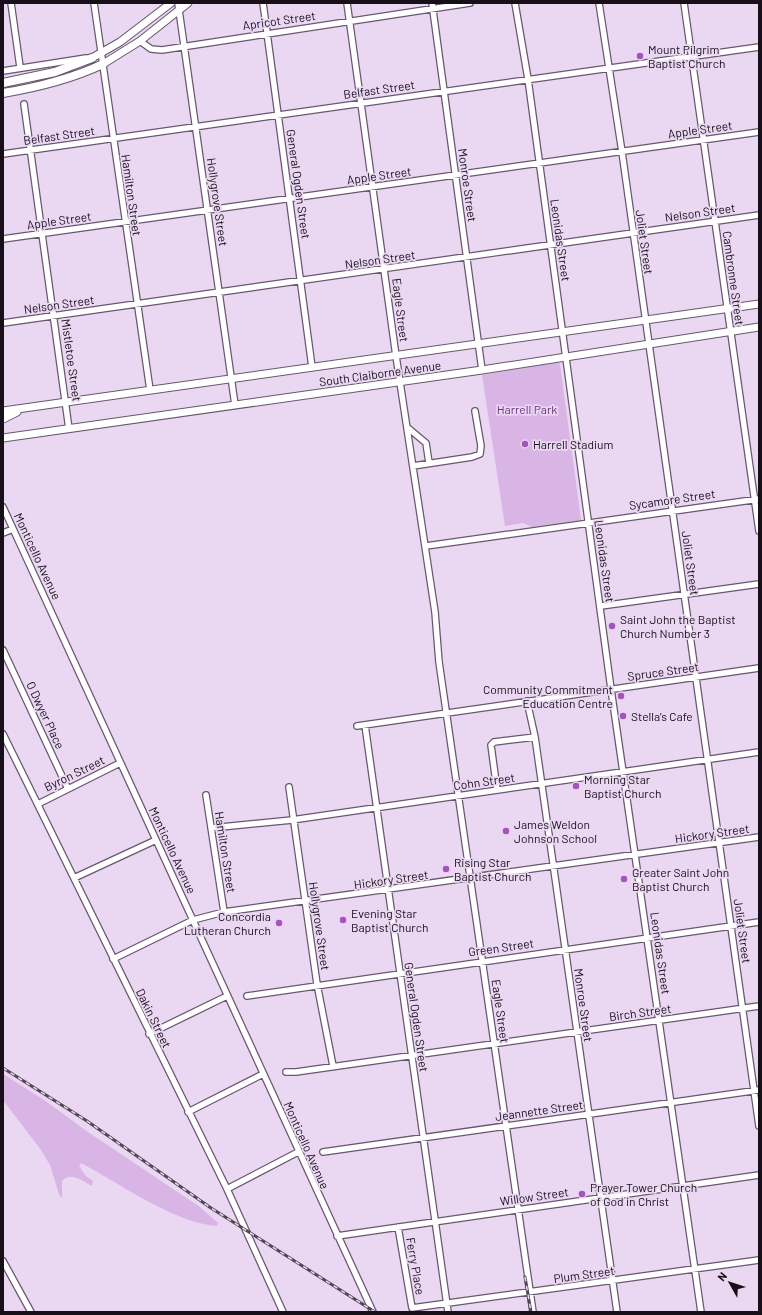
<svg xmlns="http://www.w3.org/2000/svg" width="762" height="1315" font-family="Barlow,sans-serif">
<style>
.green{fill:#d8b5e4}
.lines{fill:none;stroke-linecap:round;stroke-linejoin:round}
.minor-casing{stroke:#68576e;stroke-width:8}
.major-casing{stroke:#68576e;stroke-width:9}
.highway-casing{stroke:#68576e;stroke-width:10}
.minor{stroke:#fff;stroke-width:5.5}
.major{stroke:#fff;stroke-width:7}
.highway{stroke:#fff;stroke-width:8}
.rail-casing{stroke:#504654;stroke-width:3}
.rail{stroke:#ead7f2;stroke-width:1.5;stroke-dasharray:4.5;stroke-linecap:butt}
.poi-dot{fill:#a652c1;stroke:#ead7f2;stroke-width:1.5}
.labels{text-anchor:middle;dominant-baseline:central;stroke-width:3.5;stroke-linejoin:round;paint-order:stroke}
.street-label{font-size:12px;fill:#171019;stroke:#ead7f2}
.poi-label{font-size:12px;fill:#171019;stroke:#ead7f2;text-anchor:start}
.park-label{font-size:12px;fill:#6f2e84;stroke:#ead7f2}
</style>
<rect width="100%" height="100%" fill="#ead7f2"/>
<path class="green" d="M557,362l3,2 21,156 -49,7 -9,-4 -18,3 -23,-151z
M3,1074l44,28 38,28 115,77 18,16 -1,3c-43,-3 -98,-43 -136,-63l-2,3 7,10 7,5 -1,5c-10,-5 -21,-15 -30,-5v17l-3,-4 -9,-29 -9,-15 -38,-50z"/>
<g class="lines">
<g class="minor-casing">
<path id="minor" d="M11,3l9,64
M94,3l56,387
M178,3l57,402
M263,3l49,364
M347,3l49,353 39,256 4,50 94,650
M432,3l50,367
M515,3l13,76 83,610 90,623
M599,3l23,149 137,974
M684,3l75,528
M140,41l11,8 11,1 308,-47
M3,71l83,-13
M24,104l45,325
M3,154l756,-107
M3,239l756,-107
M3,323l756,-108
M408,428l18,15 3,20
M413,466l59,-9 8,-3 1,-8 -6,-35
M3,507l370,805
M3,533l10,-4
M426,546l333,-47
M601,606l158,-22
M3,650l65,139
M527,701l8,36 82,575
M365,725l83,587
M357,726l402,-58
M3,734l224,455 56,123
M289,787l28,197 16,82
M497,790l-6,-45 3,-3 41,-5
M206,795l18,117
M38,804l82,-41
M211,828l81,-8 467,-68
M74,878l82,-38
M113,959l80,-39 31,-8 535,-75
M247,996l512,-74
M149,1034l78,-38
M286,1072h10l463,-66
M188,1112l75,-38
M323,1152l436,-62
M227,1189l71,-37
M398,1227l14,81 347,-48
M337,1236l422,-61
M3,1261l28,51"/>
</g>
<g class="major-casing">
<path id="major" d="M92,58l28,-16 51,-39
M103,64l37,-23 48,-38
M3,411l756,-107
M3,419l14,-7
M3,438l479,-68 277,-43"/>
</g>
<g class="highway-casing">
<path id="highway" d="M3,83l52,-11 37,-14
M3,93c36,-6 68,-14 100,-29"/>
</g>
<use href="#minor" class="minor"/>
<use href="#major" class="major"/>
<use href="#highway" class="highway"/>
<g class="rail-casing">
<path id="rail" d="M3,1068l84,53 124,87 164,104
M525,1277l6,35"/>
</g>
<use href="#rail" class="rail"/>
</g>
<g class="poi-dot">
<circle cx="640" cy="56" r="4"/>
<circle cx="525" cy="444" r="4"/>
<circle cx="612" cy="626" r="4"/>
<circle cx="621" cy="696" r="4"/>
<circle cx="623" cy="716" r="4"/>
<circle cx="576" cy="786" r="4"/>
<circle cx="506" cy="831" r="4"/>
<circle cx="446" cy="869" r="4"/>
<circle cx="624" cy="879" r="4"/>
<circle cx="343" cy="920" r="4"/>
<circle cx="279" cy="923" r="4"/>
<circle cx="582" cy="1194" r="4"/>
</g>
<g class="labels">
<g class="street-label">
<text transform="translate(279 20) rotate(-8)">Apricot Street</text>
<text transform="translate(379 89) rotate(-8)">Belfast Street</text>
<text transform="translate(700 129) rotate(-8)">Apple Street</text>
<text transform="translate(59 135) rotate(-8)">Belfast Street</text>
<text transform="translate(379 175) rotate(-8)">Apple Street</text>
<text transform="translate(299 184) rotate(82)">General Ogden Street</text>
<text transform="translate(468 185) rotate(82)">Monroe Street</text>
<text transform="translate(132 195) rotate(82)">Hamilton Street</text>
<text transform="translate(218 202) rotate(82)">Hollygrove Street</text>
<text transform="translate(700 212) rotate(-8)">Nelson Street</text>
<text transform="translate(59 220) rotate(-8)">Apple Street</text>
<text transform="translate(561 240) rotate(82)">Leonidas Street</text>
<text transform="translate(645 242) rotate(82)">Joliet Street</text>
<text transform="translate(380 259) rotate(-8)">Nelson Street</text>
<text transform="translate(734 278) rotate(82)">Cambronne Street</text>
<text transform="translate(59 304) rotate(-8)">Nelson Street</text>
<text transform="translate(401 310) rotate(83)">Eagle Street</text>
<text transform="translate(72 360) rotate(82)">Mistletoe Street</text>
<text transform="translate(380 373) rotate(-8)">South Claiborne Avenue</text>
<text transform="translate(672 499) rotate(-8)">Sycamore Street</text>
<text transform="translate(38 556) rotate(65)">Monticello Avenue</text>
<text transform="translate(605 561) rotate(82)">Leonidas Street</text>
<text transform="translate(691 563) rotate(82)">Joliet Street</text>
<text transform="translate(663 671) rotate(-8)">Spruce Street</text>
<text transform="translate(46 715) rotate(65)">O Dwyer Place</text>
<text transform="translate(74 773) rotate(-26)">Byron Street</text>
<text transform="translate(484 781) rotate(-8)">Cohn Street</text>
<text transform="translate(712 833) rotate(-8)">Hickory Street</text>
<text transform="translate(173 850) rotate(65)">Monticello Avenue</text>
<text transform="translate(226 852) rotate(81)">Hamilton Street</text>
<text transform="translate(391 879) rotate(-8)">Hickory Street</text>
<text transform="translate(320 926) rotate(82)">Hollygrove Street</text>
<text transform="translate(743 931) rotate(82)">Joliet Street</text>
<text transform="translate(501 947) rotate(-8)">Green Street</text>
<text transform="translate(661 953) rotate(82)">Leonidas Street</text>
<text transform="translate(584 1005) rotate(82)">Monroe Street</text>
<text transform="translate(501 1011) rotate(82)">Eagle Street</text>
<text transform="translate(640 1012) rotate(-8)">Birch Street</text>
<text transform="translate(417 1017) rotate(82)">General Ogden Street</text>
<text transform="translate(154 1018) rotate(64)">Dakin Street</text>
<text transform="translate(539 1110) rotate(-8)">Jeannette Street</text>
<text transform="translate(307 1145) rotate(66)">Monticello Avenue</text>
<text transform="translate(534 1196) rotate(-8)">Willow Street</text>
<text transform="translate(416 1266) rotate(80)">Ferry Place</text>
<text transform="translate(584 1274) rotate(-8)">Plum Street</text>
</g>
<g class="poi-label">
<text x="648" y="49">Mount Pilgrim<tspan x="648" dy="14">Baptist Church</tspan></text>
<text x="533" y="444">Harrell Stadium</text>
<text x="620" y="619">Saint John the Baptist<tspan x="620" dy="14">Church Number 3</tspan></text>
<text x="613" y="689" text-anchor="end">Community Commitment<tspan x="613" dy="14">Education Centre</tspan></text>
<text x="631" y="716">Stella's Cafe</text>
<text x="584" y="779">Morning Star<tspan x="584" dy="14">Baptist Church</tspan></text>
<text x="514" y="824">James Weldon<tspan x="514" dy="14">Johnson School</tspan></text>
<text x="454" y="862">Rising Star<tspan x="454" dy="14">Baptist Church</tspan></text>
<text x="632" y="872">Greater Saint John<tspan x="632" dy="14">Baptist Church</tspan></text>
<text x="351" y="913">Evening Star<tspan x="351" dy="14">Baptist Church</tspan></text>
<text x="271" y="916" text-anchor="end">Concordia<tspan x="271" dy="14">Lutheran Church</tspan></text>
<text x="590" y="1187">Prayer Tower Church<tspan x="590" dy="14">of God in Christ</tspan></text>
</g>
<g class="park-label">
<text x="527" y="409">Harrell Park</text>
</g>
</g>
<rect width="762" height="1315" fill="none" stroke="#171019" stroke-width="8"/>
<g transform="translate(730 1283) rotate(309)" stroke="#ead7f2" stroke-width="3" paint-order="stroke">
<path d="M0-3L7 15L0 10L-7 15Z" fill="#171019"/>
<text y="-6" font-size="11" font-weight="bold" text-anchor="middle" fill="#171019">N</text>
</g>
</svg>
